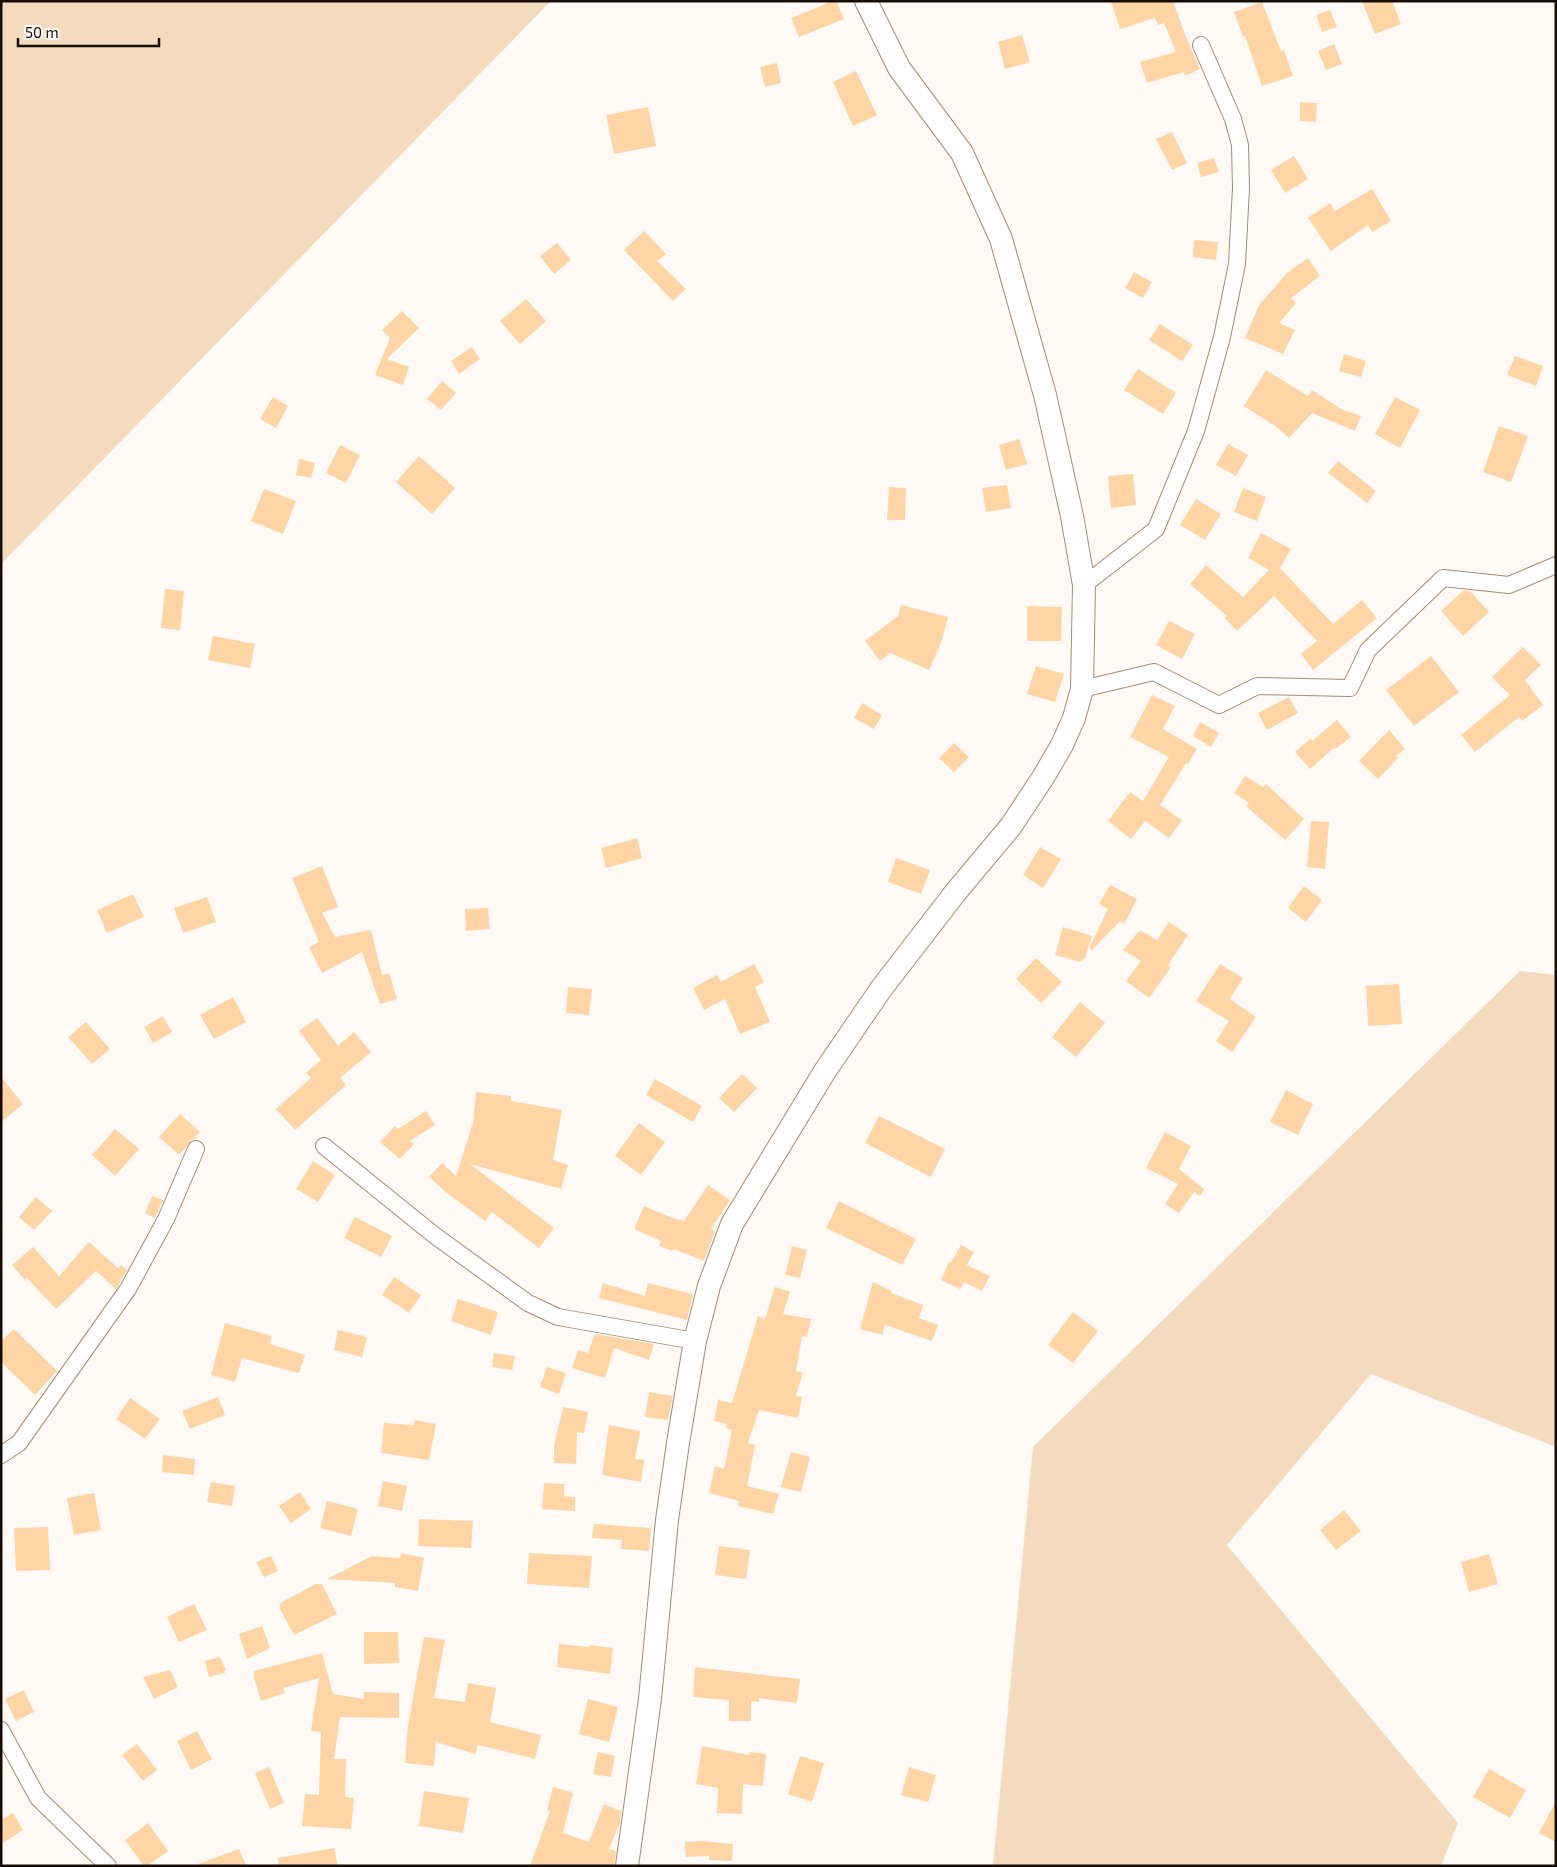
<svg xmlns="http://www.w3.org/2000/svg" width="1557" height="1867" font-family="'Exo 2',sans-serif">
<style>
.green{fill:#f5dbbe}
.building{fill:#ffd5a6}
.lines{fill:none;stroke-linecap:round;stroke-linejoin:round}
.minor-casing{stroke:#a28d76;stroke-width:18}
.secondary-casing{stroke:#a28d76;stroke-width:24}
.minor{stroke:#fff;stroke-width:16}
.secondary{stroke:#fff;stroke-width:22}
</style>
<rect width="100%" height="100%" fill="#fffaf5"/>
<path class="green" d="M1,1h550l-550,563z
M1520,971l36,4v472l-185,-73 -144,171 231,278 -17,43h-448l40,-419z"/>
<path class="building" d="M833,1h3l8,18 -45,18 -8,-19z
M1111,1h62l13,36 14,32 -15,7 -1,-4 -37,11 -7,-21 36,-10 -12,-29 -6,2 -3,-7 -35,11z
M1362,1h30l9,23 -26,10z
M1262,2l19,49 3,-1 9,26 -31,10 -17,-50 -2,1 -9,-25z
M1330,10l7,17 -15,5 -6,-17z
M1022,35l8,27 -25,7 -7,-27z
M1334,44l8,20 -16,6 -8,-19z
M777,63l4,20 -16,4 -5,-20z
M856,71l21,44 -24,11 -20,-44z
M1300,102l17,1 -1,19 -16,-1z
M648,107l8,39 -42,8 -8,-39z
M1172,132l15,31 -15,7 -16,-31z
M1294,156l14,23 -23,14 -14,-23z
M1214,158l5,14 -18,5 -4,-14z
M1372,189l19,32 -19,11 -4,-7 -37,26 -23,-33 22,-15 5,8z
M644,231l22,23 -9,7 29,28 -13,12 -49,-51z
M1194,240l24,2 -2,18 -23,-3z
M557,243l14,17 -17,14 -14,-18z
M1308,258l12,18 -29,22 5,5 -17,20 16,7 -12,24 -38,-16 14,-33 29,-33z
M1134,272l18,10 -9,16 -18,-10z
M526,299l20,22 -26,23 -20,-23z
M402,311l17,17 -32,31 22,8 -6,18 -28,-10 15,-37 -8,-8z
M1160,324l33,21 -11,16 -33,-21z
M472,347l8,12 -21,15 -8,-13z
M1344,354l22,7 -5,16 -22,-6z
M1515,356l28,10 -7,20 -29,-11z
M1138,369l38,24 -13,21 -39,-24z
M1266,370l42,26 4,-6 29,19 20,7 -6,15 -43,-18 -23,25 -14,-12 -31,-20z
M442,381l14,12 -15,17 -14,-11z
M273,397l15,9 -12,22 -16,-9z
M1395,397l25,13 -20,38 -25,-14z
M1499,426l29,10 -17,46 -28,-10z
M1019,439l8,25 -21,6 -7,-25z
M1228,444l20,11 -12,21 -20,-11z
M340,445l20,10 -14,28 -20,-10z
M419,456l36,32 -23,26 -36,-32z
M299,459l16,4 -4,15 -15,-3z
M1338,461l38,30 -9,12 -39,-30z
M1133,474l3,31 -25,3 -3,-32z
M1007,485l4,23 -25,4 -4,-24z
M889,487l17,1 -1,32h-18z
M1243,488l23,9 -9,24 -23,-9z
M264,489l32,12 -13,33 -32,-13z
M1196,499l25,15 -16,26 -25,-15z
M1261,533l30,16 -11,19 53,56 29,-24 15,18 -64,52 -12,-16 16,-13 -43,-45 -37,35 -12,-13 2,-2 -37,-32 16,-19 37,32 26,-27 -21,-12z
M165,589l19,2 -4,39 -19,-2z
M1464,590l6,1 19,21 -26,24 -22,-25z
M901,605l47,12 -7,26 -12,27 -39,-17 -10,8 -15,-20 33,-25z
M1027,606l35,1 -1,34h-34z
M1169,621l26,13 -13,25 -26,-14z
M213,636l42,8 -5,24 -42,-8z
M1523,647l18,18 -16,15 18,25 -21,16 -3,-4 -44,35 -14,-17 49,-40 -18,-18z
M1431,656l28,36 -45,34 -28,-36z
M1036,666l28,8 -9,28 -28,-8z
M1152,695l23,11 -12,23 34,20 -9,15 -2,-1 -26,42 22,15 -13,18 -24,-17 -14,18 -23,-18 22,-29 13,9 26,-44 -39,-20z
M1289,697l9,16 -31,17 -9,-17z
M862,703l20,12 -8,14 -20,-11z
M1337,720l14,17 -16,12 -1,-1 -24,21 -15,-17 16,-14 1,3z
M1200,722l19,11 -8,14 -18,-11z
M1389,730l16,19 -9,7 2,2 -20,21 -19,-18z
M954,743l15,14 -15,15 -15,-14z
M1245,776l18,11 3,-3 38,35 -19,21 -39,-34 3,-3 -15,-10z
M1311,821l18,1 -4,47 -18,-2z
M637,838l5,20 -36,10 -5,-20z
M1040,847l21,12 -18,29 -20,-13z
M896,858l34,12 -9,24 -33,-12z
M322,866l16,41 -16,6 13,24 36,-7 11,45 7,-2 8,26 -17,5 -18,-52 -40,21 -13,-26 10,-5 -27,-64z
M1110,885l27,14 -13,25 -4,-3 -28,29 -3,-2 19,-39 -9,-5z
M1304,886l18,14 -16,22 -18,-14z
M133,894l11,23 -37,16 -10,-23z
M207,897l9,25 -33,11 -9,-25z
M488,908l2,21 -24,2 -1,-22z
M1169,922l19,13 -20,30 3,2 -22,31 -23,-17 15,-20 -18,-11 17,-20 17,10z
M1063,927l29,9 -7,22 -5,4 -25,-7z
M1036,958l26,24 -21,21 -25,-24z
M754,964l10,18 -9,5 15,35 -30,12 -15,-35 -21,11 -11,-22 24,-13 4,7z
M1220,964l23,14 -13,21 26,18 -24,35 -16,-11 13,-20 -33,-20z
M1399,984l3,40 -34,2 -2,-40z
M568,987l24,2 -3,26 -23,-2z
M233,997l13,25 -32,17 -14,-24z
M1080,1002l25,21 -29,34 -24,-20z
M163,1016l9,16 -19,11 -9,-16z
M317,1018l21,28 16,-14 17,20 -31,26 6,7 -51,45 -19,-21 35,-31 -5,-5 15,-13 -22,-29z
M86,1022l24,27 -18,15 -24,-27z
M742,1074l15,14 -23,24 -15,-14z
M1,1077l22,27 -22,18z
M655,1079l47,27 -9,16 -47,-27z
M1286,1090l27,14 -15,31 -28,-13z
M476,1092l35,4v5l51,9 -9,50 15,5 -7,24 -91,-25 84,64 -15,20 -47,-36 -7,9 -37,-27 -19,-17 13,-14 14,13 17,-53z
M426,1111l9,14 -25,16 4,3 -14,15 -20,-17 15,-16 3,3z
M180,1114l20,18 -21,23 -20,-18z
M879,1116l66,33 -14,28 -66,-34z
M639,1123l26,19 -24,33 -26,-19z
M115,1129l24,20 -24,27 -23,-21z
M1165,1132l26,14 -12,23 25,20 -4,7 -6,-4 -15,21 -14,-9 13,-20 -32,-16z
M313,1161l22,14 -17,27 -22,-13z
M708,1185l22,15 -19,29 4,2 -11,30 -30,-12 -1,2 -14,-5 2,-5 -27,-12 10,-23 26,11 14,4z
M152,1196l11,4 -8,18 -10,-5z
M36,1197l16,14 -18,19 -15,-13z
M839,1201l77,38 -14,26 -76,-37z
M355,1217l37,19 -11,21 -37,-19z
M89,1242l29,26 3,-3 6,5 -11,19 -20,-18 -40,38 -29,-31 -2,2 -13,-15 21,-18 26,29z
M961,1245l13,7 -7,13 23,11 -8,15 -18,-9 -4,7 -19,-9 8,-18 2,1z
M792,1246l15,4 -7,28 -15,-3z
M394,1277l27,18 -12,18 -27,-18z
M873,1282l19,9 -1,2 32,12 -4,13 19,7 -6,16 -47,-16 -3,10 -22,-6z
M603,1283l42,13 3,-13 45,11 -6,26 -88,-22z
M775,1287l15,5 -7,22 28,5 -4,18 -5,-1 -6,35 7,2 -7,23 6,1 -4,21 -39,-8 -11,33 7,2 -8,41 32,8 -6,20 -35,-8 1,-5 -30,-8 6,-27 9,3 8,-39 -6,-2 1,-4 -13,-3 4,-21 14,3 26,-87 7,3z
M458,1299l40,13 -7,23 -40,-14z
M1073,1312l25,19 -25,32 -25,-18z
M225,1323l47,13 -2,8 35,11 -6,18 -57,-15 -7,24 -24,-7z
M14,1329l43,42 -22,24 -34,-33v-21z
M338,1330l29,7 -5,20 -28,-7z
M595,1334l59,10 -5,16 -35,-12 -9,30 -33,-10 6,-18 10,3z
M494,1353l21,3 -3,14 -20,-3z
M547,1367l19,6 -7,21 -19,-7z
M649,1392l24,4 -5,24 -23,-3z
M218,1397l7,18 -35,14 -8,-18z
M130,1398l30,21 -15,20 -29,-20z
M563,1407l25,5 -4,21 -7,-1 -1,32 -22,-1v-17z
M415,1420l21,4 -7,36 -48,-7 3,-30 30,2z
M609,1425l31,6 -5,28 9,1 -3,22 -39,-7z
M791,1452l19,5 -9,35 -20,-5z
M163,1455l32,4 -1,16 -32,-3z
M383,1481l24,5 -5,25 -24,-5z
M211,1482l24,4 -3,20 -25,-4z
M544,1483l20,1v12l11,1v14l-33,-2z
M300,1492l11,17 -20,14 -12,-17z
M94,1493l7,37 -27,5 -7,-37z
M327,1501l31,8 -7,27 -31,-8z
M1344,1510l17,21 -25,19 -16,-20z
M419,1519l54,2 -2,27 -53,-2z
M594,1524l57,4 -2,23 -28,-2 1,-9 -30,-2z
M48,1527l2,43 -34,1 -2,-43z
M719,1546l31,4 -4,29 -31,-4z
M401,1553l23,5 -6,33 -23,-4v-4l-68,-4 45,-23 28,2z
M529,1553l63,3 -3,32 -62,-4z
M1489,1554l9,30 -29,8 -8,-30z
M271,1556l7,15 -14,6 -8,-15z
M316,1584h6l15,30 -43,21 -14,-26v-6z
M194,1604l13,26 -28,12 -12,-25z
M262,1626l8,22 -23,11 -8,-25z
M364,1632h34l1,31 -35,1z
M424,1637l21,3 -11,58 31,4 3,-19 28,5 -6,34 51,13 -6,24 -57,-14 -3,9 -39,-12 -2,24 -29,-3 3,-37z
M559,1644l30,3 1,-2 23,3 -3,26 -53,-7z
M322,1653l11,41 31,5v-7l35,1v25l-59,-1 -6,42h12l-1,38 9,1 -3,31 -49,-3 3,-32 14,1 2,-63 -10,-1 8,-53 -36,10 2,5 -24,8 -7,-23v-7z
M220,1657l6,13 -2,1 1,2 -16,4 -4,-16z
M695,1667l105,12 -3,24 -38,-5v4l-8,-1v20h-22v-21l-36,-3z
M170,1670l8,17 -24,12 -11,-22z
M24,1690l10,22 -18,9 -11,-22z
M588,1699l30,8 -9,35 -30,-8z
M197,1731l15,28 -21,11 -14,-29z
M137,1744l20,26 -14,11 -21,-26z
M702,1746l47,9 1,-3 16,2 -3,32 -20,-2 -1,30 -25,-1 1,-25 -22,-4z
M598,1752l17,4 -4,21 -18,-3z
M800,1756l24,7 -12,39 -24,-8z
M269,1767l15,36 -14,6 -15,-36z
M909,1767l27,8 -8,27 -27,-7z
M1489,1769l37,21 -16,28 -37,-21z
M553,1787l20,6 -10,40 26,9 15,-38 17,7 -1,12 -11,26 7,2 -2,15h-84l20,-55 -3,-1z
M424,1791l45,7 -6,35 -44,-7z
M1556,1801v41l-17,-9z
M13,1813l10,17 -22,14v-24z
M148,1823l20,28 -21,15h-3l-19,-26z
M703,1841l30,3 -1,17 -23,-1v-4l-23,1 -1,-15z
M334,1848l4,18h-59l-1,-8z
M239,1849l7,17h-48v-2z"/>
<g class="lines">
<g class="minor-casing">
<path id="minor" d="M1084,585l72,-56 40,-98 26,-94 15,-73 4,-76 -1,-43 -7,-26 -32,-74
M1082,689l72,-17 65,33 38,-19 93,2 18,-38 75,-72 66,7 47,-20
M324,1146l110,89 94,68 30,14 137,24
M1,1455l18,-12 109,-154 38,-70 30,-70
M1,1730l37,68 70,68"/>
</g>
<g class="secondary-casing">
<path id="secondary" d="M627,1866l23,-167 17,-179 11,-77 17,-102 14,-55 23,-62 93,-153 56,-82 74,-96 56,-67 33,-50 18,-31 12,-27 8,-29 2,-104 -12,-69 -27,-121 -44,-156 -39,-86 -63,-85 -33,-67"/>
</g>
<use href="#minor" class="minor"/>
<use href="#secondary" class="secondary"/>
</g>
<rect width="1557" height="1867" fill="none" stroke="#160e06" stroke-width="5"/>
<path d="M18 38v8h141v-8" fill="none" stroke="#160e06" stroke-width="2.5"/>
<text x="25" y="38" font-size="15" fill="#160e06" stroke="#fffaf5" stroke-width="4" paint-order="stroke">50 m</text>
</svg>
